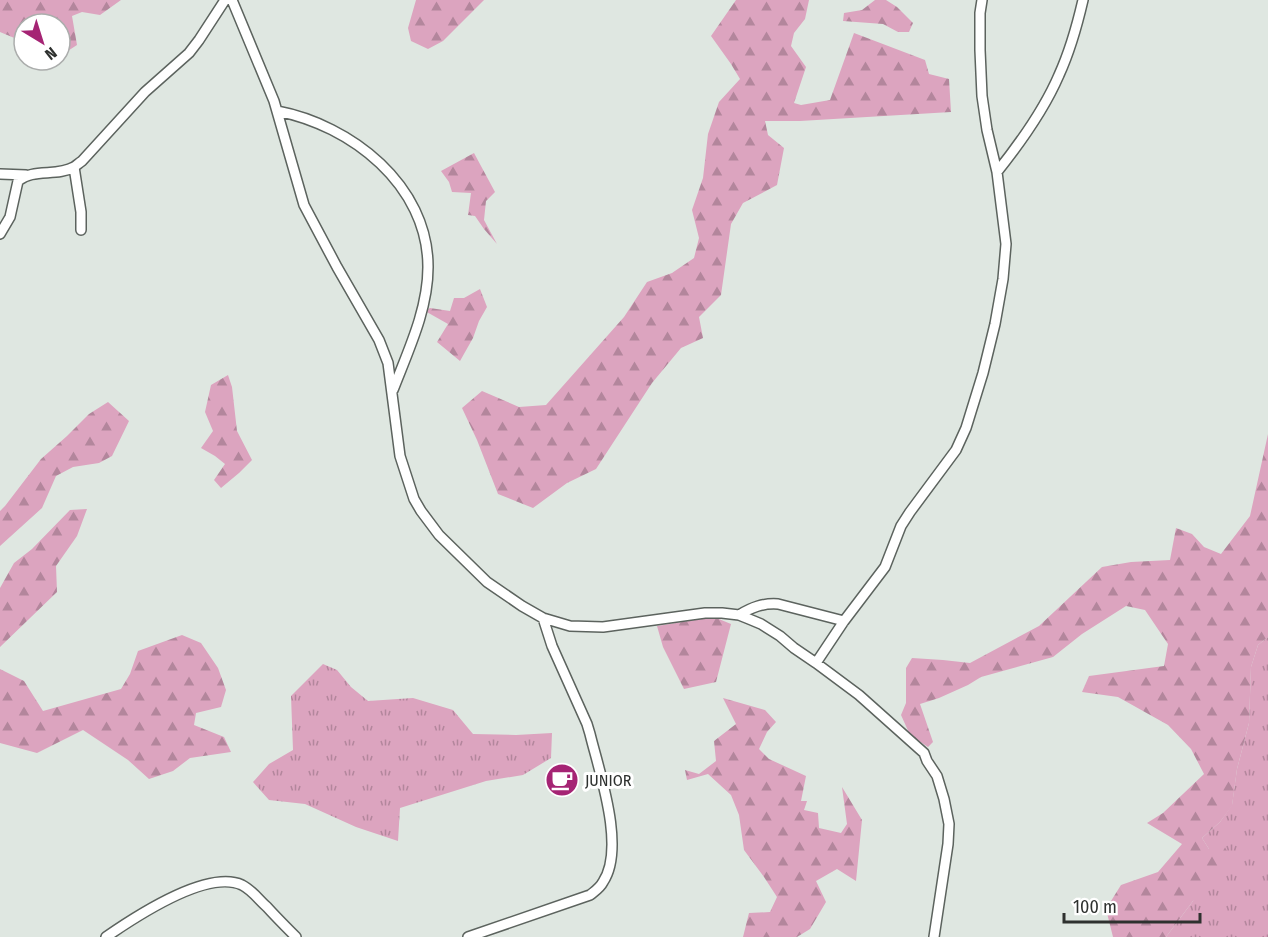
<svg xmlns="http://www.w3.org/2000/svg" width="1268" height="937" font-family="'Fira Sans Condensed',sans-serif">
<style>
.grass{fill:url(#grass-tufts)}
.forest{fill:url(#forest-firs)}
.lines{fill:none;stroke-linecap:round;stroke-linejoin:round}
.street-casing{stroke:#5c635e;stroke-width:12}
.street{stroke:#fff;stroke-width:9}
.labels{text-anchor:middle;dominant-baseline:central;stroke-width:6;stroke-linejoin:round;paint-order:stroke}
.poi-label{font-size:16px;fill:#2e312f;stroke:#fff;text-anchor:start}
</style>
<defs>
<pattern id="grass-tufts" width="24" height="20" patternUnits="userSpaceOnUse" patternTransform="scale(1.5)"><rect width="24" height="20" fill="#dca4bf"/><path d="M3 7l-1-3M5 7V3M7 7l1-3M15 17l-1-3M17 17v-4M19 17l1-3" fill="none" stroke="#b3869c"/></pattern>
<pattern id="forest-firs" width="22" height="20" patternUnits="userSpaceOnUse" patternTransform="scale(1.5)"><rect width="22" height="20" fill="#dca4bf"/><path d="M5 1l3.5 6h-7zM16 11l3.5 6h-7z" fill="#b3869c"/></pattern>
</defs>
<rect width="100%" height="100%" fill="#dfe7e1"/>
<path class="grass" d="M1268,637v300h-102l27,-36 16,-52 -7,-11 18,-16 12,-17 5,-36 12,-46 2,-56 7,-22z
M323,664l14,6 14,17 17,14 45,-3 40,12 20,24 43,1 36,-2 -1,25 -28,17 -37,6 -86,27 -2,33 -42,-14 -51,-23 -36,-4 -16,-18 16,-18 24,-14 -2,-54z"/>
<path class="forest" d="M0,0h121l-21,15 -18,-3 -10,4 5,29 -17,11v-32h-36v18l-24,-10z
M416,0h68l-41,41 -15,8 -17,-8 -3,-13z
M736,0h73l-4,19 -11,14 -3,13 15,21 -12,36 7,2 29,-5 24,-67 71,27 4,14 20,5 2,33 -151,9h-35l3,14 16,13 -7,37 -34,18 -12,21 -10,71 -22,22 4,21 -22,10 -29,35 -56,86 -29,14 -34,25 -35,-14 -21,-54 -15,-32 20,-17 37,16 27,-2 78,-88 23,-35 25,-9 22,-15 5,-20 -7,-28 11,-32 5,-44 11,-32 21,-23 -9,-15 -20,-28z
M875,0h11l11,7 16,16 -4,9h-11l-15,-8 -40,-3 1,-8 18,-3z
M474,153l21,39 -9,9 -2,19 13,24 -13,-15 -9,-13 -7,-1 3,-22 -19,-1 -3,-10 -8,-11z
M480,289l7,18 -8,14 -6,17 -13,23 -23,-19 11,-18 -23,-13 5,-3 20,3 4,-13h10z
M228,375l4,12 5,44 15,29 -13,13 -18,15 -7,-8 11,-16 -10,-8 -14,-8 12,-17 -8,-19 6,-27z
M108,402l21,19 -17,35 -13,7 -26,4 -17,9 -14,32 -42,38v-35l5,-5 36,-47 26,-23 22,-22z
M1268,434v203l-10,8 -7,22 -2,56 -12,46 -5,37 -12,16 -18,16 7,11 13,-7 9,16 -38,43 -27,36h-53l-7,-28 15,-24 37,-13 24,-28 -35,-21 16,-10 41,-39 -13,-25 -23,-24 -50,-28 -36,-5 7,-16 75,-10 4,-22 -23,-34 -19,-4 -44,28 -29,23 -72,20 -13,8 -29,13 -19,6 13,38 -5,5 -18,-12 -9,-20 5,-12v-35l6,-10 31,2 27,3 69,-37 63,-59 29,-5 39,-2 6,-32 16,6 12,13 17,7 29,-38z
M87,509l-10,27 -21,30 1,26 -57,55v-59l14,-25 18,-14 38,-39z
M714,617l17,7 -15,58 -32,7 -21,-42 -6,-21z
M182,635l19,8 17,25 8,22 -5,17 -25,6 -2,12 30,12 7,15 -41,6 -17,13 -24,8 -21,-19 -45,-30 -46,23 -37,-10v-74l24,12 19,30 78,-22 9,-15 8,-23z
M723,698l42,12 11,12 -9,10 -8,17 10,10 37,17 -5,25h6l-3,9 14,3 1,15 22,5 6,-9 -5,-37 20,33 -6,61 -19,-12 -21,12 10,21 -16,27 -13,8h-54l6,-24 21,-1 7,-15 -13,-20 -20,-27 -5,-35 -8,-20 -23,-21 -21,6 -2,-10 14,4 17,-13 -2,-20 22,-17z"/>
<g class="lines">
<g class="street-casing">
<path id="street" d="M232,0l42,101 30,104 33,62 42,73 9,23 12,93 14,43 7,12 18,24 48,47 35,24 21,12 27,8 33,1 102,-14h17l17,2 10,4 12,5 19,12 14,12 22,15 43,32 65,58 3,8 10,15 7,23 5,25 -1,20 -14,93
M277,111c74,14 151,74 151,156 0,43 -20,84 -35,123
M74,167l7,45v18
M997,172c24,-30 47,-62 62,-97 11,-24 18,-49 24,-75
M0,174l26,1
M0,234l10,-17 8,-36c15,-13 39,-4 56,-14 3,-2 5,-4 8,-6l63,-69 44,-39 10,-13 26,-40
M739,615c13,-8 24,-12 39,-11l66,17
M816,663l28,-42 41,-54 16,-41 9,-14 46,-62 10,-22 17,-55 12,-49 8,-45 3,-35 -9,-72 -10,-42 -5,-34 -2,-46v-37l2,-13
M106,937c29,-20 101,-68 136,-52 10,5 17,15 25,22 9,10 19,20 29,30
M468,937l122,-42c5,-4 10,-7 13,-13 23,-34 -4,-111 -13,-148l-3,-10 -35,-78 -9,-28"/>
</g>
<use href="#street" class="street"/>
</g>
<defs>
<g id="cafe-disc" transform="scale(1.725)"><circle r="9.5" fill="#a52474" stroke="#fff"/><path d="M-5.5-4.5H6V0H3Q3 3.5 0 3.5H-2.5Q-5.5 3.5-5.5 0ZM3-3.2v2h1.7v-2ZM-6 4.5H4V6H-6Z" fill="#fff"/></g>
</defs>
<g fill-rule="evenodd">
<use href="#cafe-disc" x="562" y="780"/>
</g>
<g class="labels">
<g class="poi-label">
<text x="585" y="780">JUNIOR</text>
</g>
</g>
<g transform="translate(42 42) rotate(142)"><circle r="28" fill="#ffffff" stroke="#abadac" stroke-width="1.5"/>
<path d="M0-4.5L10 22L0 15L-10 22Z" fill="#a52474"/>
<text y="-9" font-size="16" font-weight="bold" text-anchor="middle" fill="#2e312f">N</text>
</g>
<path d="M1064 913v9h136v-9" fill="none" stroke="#2e312f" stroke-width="3"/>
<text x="1073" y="913" font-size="18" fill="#2e312f" stroke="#ffffff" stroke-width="4.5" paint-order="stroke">100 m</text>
</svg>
